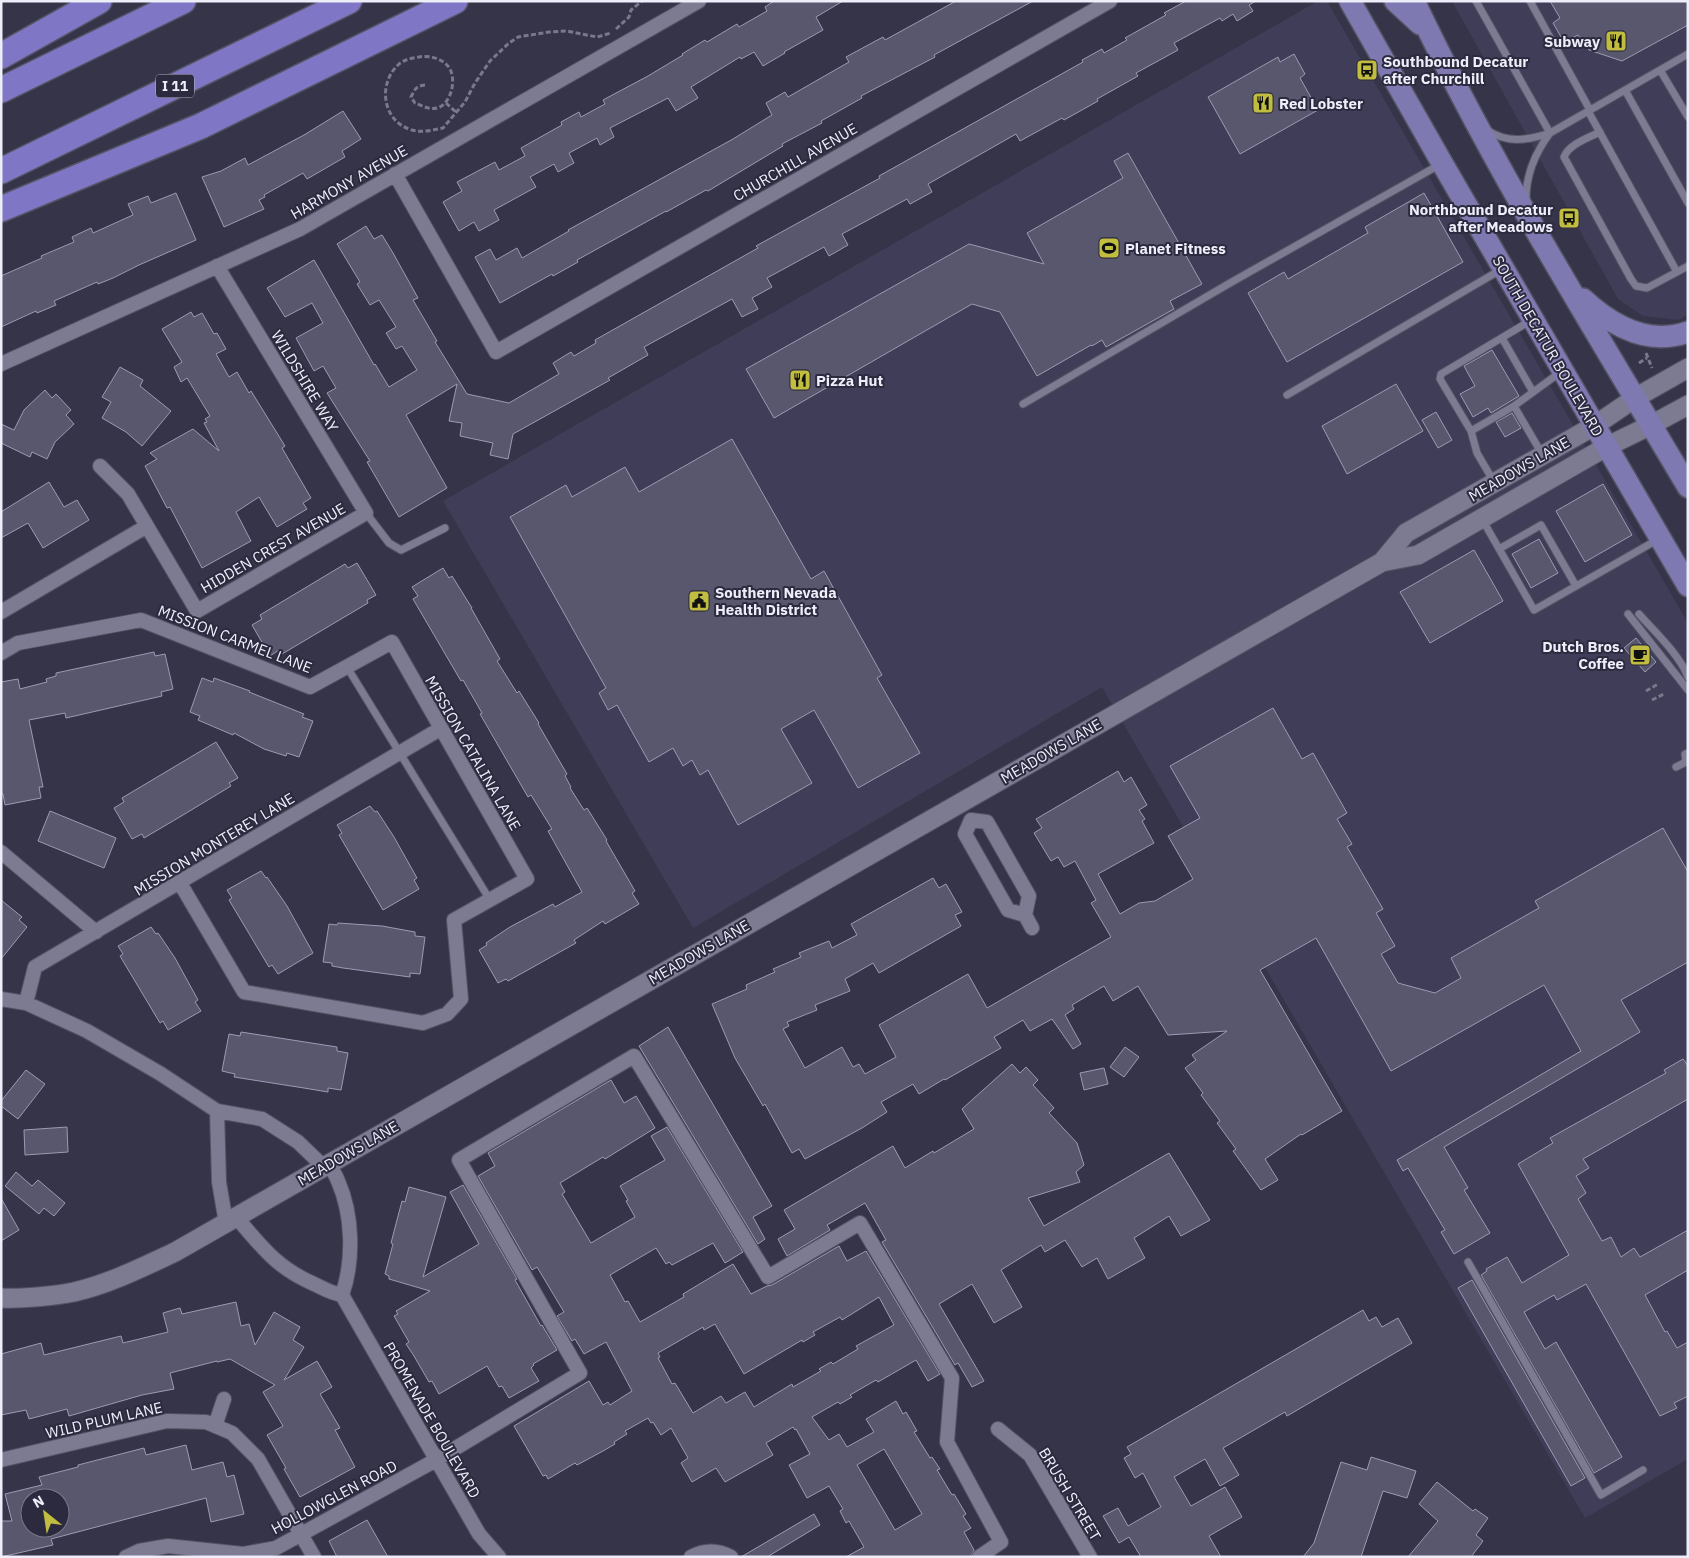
<svg xmlns="http://www.w3.org/2000/svg" width="1689" height="1558" font-family="'IBM Plex Sans',sans-serif">
<style>
.built{fill:#3f3d57}
.building{fill:#58576d;stroke:#9c9bb4;fill-rule:evenodd}
.lines{fill:none;stroke-linecap:round;stroke-linejoin:round}
.lane-casing{stroke:#545364;stroke-width:9}
.street-casing{stroke:#545364;stroke-width:16}
.secondary-casing{stroke:#545364;stroke-width:21}
.primary-casing{stroke:#545364;stroke-width:24}
.highway-casing{stroke:#545364;stroke-width:28}
.path{stroke:#7a798b;stroke-width:3;stroke-dasharray:5 2.5;stroke-linecap:butt}
.lane{stroke:#7c7b92;stroke-width:7}
.street{stroke:#7c7b92;stroke-width:14}
.secondary{stroke:#7c7b92;stroke-width:19}
.primary{stroke:#7e79b1;stroke-width:21}
.highway{stroke:#7f77c5;stroke-width:25}
.labels{text-anchor:middle;dominant-baseline:central;stroke-width:4;stroke-linejoin:round;paint-order:stroke}
.shield{fill:#2c2a3e;stroke:#b4b3c2;stroke-width:1}
.shield-label{font-size:14px;font-weight:bold;fill:#eeeefb}
.poi-label{font-size:15px;font-weight:bold;fill:#eeeefb;stroke:#2c2a3e;text-anchor:start}
.street-label{font-size:15px;fill:#eeeefb;stroke:#2c2a3e}
</style>
<rect width="100%" height="100%" fill="#363449"/>
<path class="built" d="M1318,1h9l361,622v836l-103,59 -483,-831 -409,241 -250,-427z
M1452,1h236v313l-9,6 -36,-4 -25,-17z"/>
<path class="building" d="M774,1h69l-27,16 7,13 -39,22 1,1 -22,13 -9,-14 -13,7 -1,-2 -49,30 7,11 -22,13 -8,-13 -58,30 4,9 -14,8 -3,-7 -28,15 5,10 -16,9 -4,-8 -24,13 6,10 -42,23 5,10 -20,11 -5,-9 -15,9 -16,-29 19,-11 -5,-9 38,-20 4,8 26,-14 -4,-8 41,-23 -1,-3 18,-10 2,5 24,-13 -2,-4 45,-24 35,-21 -1,-1 23,-14 2,2 30,-18 2,3 28,-16 -2,-4z
M956,1h77l-99,54 1,2 -74,39 1,2 -41,23 1,2 -40,21 1,2 -75,45 -2,-1 -40,22v-1l-89,49 1,2 -25,14 -1,-2 -52,29 -25,-46 15,-8 6,11 21,-12 5,10 47,-27 -1,-1 165,-91 39,-24 -6,-12 19,-11 3,5 61,-35 -3,-5 37,-20 2,3z
M1186,1h70l-7,4 4,6 -16,10 -4,-7 -11,7 -2,-3 -46,25 4,7 -42,23 2,3 -41,23 1,2 -34,19 -2,-2 -42,23 -4,-7 -88,50 4,8 -22,12 -3,-5 -65,35 6,11 -19,11 -5,-9 -57,31 5,9 -20,11 6,11 -16,8 -10,-18 -88,48 4,8 -40,23 2,2 -97,54 -5,25 -18,-4 3,-12 -33,-7 2,-13 -13,-2 8,-37 -51,31 41,73 -48,29 -32,-55 3,-1 -43,-68 9,-5 -13,-22 -9,5 -18,-33 27,-15 -11,-20 -27,14 -18,-29 47,-28 60,105 1,-1 14,23 28,-17 -15,-24 -6,3 -10,-16 10,-6 -17,-27 -9,5 -13,-21 3,-2 -23,-38 29,-18 8,13 8,-4 11,18 25,45 -5,2 24,41 -2,1 32,52 42,9 50,-29 -6,-11 18,-11 3,4 22,-13 -1,-3 163,-92 -2,-2 124,-68 -1,-2 204,-114 -1,-2 20,-11 2,4 23,-13 -2,-2 41,-23 -2,-2z
M1550,1h138v24l-66,36 -33,-11 -11,-15 -14,7 -11,-19 7,-5z
M1294,54l11,20 -5,4 18,32 -78,44 -32,-57 70,-40 2,5z
M343,111l18,28 -19,12 3,6 -38,22 -4,-6 -39,22 1,2 -6,3 5,9 -40,18 -22,-50 19,-6 24,-13 3,7 56,-30z
M1128,153l74,131 -32,17 4,8 -68,38 -4,-7 -10,6 -1,-1 -54,31 -37,-64 -28,-8 -198,114 -28,-49 223,-125 75,20 -17,-31 96,-55 -9,-17z
M176,193l20,47 -57,25 -26,13 -15,6 -1,-2 -43,19 2,4 -19,8 -1,-2 -35,16v-51l41,-18 -1,-2 33,-14 -2,-5 19,-9 2,5 40,-18 -5,-11 20,-8 3,7z
M1424,193l39,69 -176,100 -39,-69 36,-21 4,7 80,-46 -3,-6z
M191,312l3,5 8,-4 12,21 3,-1 9,16 -10,5 13,23 8,-5 12,21 2,-2 34,55 -3,2 29,50 -8,5 4,6 -30,18 -18,-30 -23,15 15,29 -49,27 -32,-61 -3,1 -22,-42 12,-7 -7,-6 43,-24 26,22 -15,-28 3,-1 -2,-3 5,-3 -23,-38 -6,4 -7,-15 8,-5 -20,-33z
M1492,350l27,46 -28,17 -3,-5 -15,9 -13,-23 15,-8 -11,-20z
M120,367l23,13 -3,6 31,25 -29,35 -16,-14 -24,-14 9,-16 -9,-5z
M1396,384l27,47 -76,43 -25,-48z
M45,390l7,8 4,-4 15,16 -5,5 8,9 -19,18 -8,17 -15,-7 -2,5 -29,-14v-19l13,6 10,-20z
M1436,412l16,28 -14,8 -16,-28z
M1512,413l9,15 -16,9 -9,-15z
M732,439l79,140 13,-8 58,104 -5,3 43,75 -62,35 -44,-78 -33,19 31,54 -74,42 -30,-55 -8,5 -8,-15 -9,6 -10,-18 -24,14 -32,-57 -9,5 -9,-17 7,-5 -96,-171 56,-32 6,12 53,-30 14,25z
M49,482l15,25 13,-7 12,20 -46,28 -15,-25 -27,15v-26z
M1603,484l29,51 -47,27 -29,-51z
M1539,539l19,34 -27,15 -19,-34z
M1474,550l29,51 -73,42 -30,-51z
M357,563l19,32 -9,5 1,3 -86,51 -3,-4 -9,6 -18,-31 10,-6 -2,-4 85,-51 3,4z
M443,568l6,10 3,-2 20,32h-1l29,51 -3,2 20,32 2,-2 20,32 -1,1 29,50 -2,2 6,11 -1,1 14,22 3,-2 20,32 -1,1 29,50 -3,2 7,11 -34,20 -2,-3 -29,19 2,3 -68,38 -2,-2 -8,4 -19,-33 8,-5 -1,-2 24,-16 43,-23 2,3 27,-15 -34,-61 4,-2 -21,-34 -3,2 -48,-83 2,-1 -19,-33 -2,1 -48,-82 5,-3 -6,-9z
M1636,638l20,24 -11,10 -21,-24z
M154,652l1,4 10,-2 8,35 -12,3 1,4 -96,22 -1,-5 -36,7 14,67h-4l2,11 -36,7 -2,-11h-2v-112l17,-3 2,10 27,-7 -1,-3 10,-3v-3z
M202,678l11,4 1,-4 36,13 -1,1 55,22 -2,3 11,4 -14,36 -12,-4 -1,3 -22,-7 -30,-16 -1,2 -35,-15 2,-4 -10,-4z
M1273,708l29,51 11,-6 34,60 -10,6 15,25 -5,3 36,62 -7,4 19,33 -14,8 17,29 37,10 26,-15 -10,-20 88,-50 -4,-7 128,-73 25,44v90l-67,38 19,32 -196,115 24,41 -4,2 26,43 -36,21 -13,-22 4,-2 -37,-62 -5,3 -6,-11 184,-109 -37,-66 -153,86 -75,-133 -56,32 82,141 -40,24 -1,-1 -36,25 13,21 -17,10 -28,-39 3,-2 -19,-26 3,-2 -19,-26 2,-2 -18,-25 11,-8 -4,-5 35,-24 -59,4 -30,-49 -25,15 -9,-15 -32,19 2,4 -9,6 16,29 -8,5 -21,-30 -22,12 -7,-11 -29,17 7,11 -56,32 -1,-1 -25,15 -6,-10 -32,18 6,10 -25,16 -57,31 -6,-10 -7,4 -27,-49 -2,2 -28,-48 -23,-54 35,-15 -1,-4 29,-13 -2,-3 28,-12 -2,-4 30,-12 3,7 25,-13 -6,-11 82,-46 6,10 7,-4 16,28 -7,3 6,11 -82,47 -6,-10 -28,16 5,12 -35,14 2,5 -30,12 2,4 -6,3 22,39 37,-21 11,20 6,-3 6,10 31,-17 -17,-32 89,-51 19,34 124,-71 -20,-34 5,-3 -21,-39 -11,6 -6,-10 -7,4 -17,-28 8,-5 -6,-9 82,-48 6,11 7,-5 16,28 -8,5 6,9 -3,2 12,22 -56,31 22,40 19,-11 16,-2 38,-22 -25,-43 32,-18 -30,-52z
M216,742l22,36 -9,5 2,3 -53,32 -34,20 -2,-4 -10,5 -18,-31 10,-6 -2,-4z
M370,806l5,6 2,-1 17,26 23,41 -3,2 5,9 -36,21 -44,-75 3,-2 -5,-8z
M50,811l66,27 -12,30 -66,-27z
M261,871l5,7 1,-1 20,29 26,47 -35,21 -6,-9 -3,2 -40,-67 3,-2 -5,-8z
M1,900l21,17 -3,3 8,7 -26,32z
M338,923l44,3 33,6v4l10,1 -5,37 -10,-1v4l-67,-9 -11,-2v-3l-9,-1 6,-38 8,1z
M151,927l5,7 2,-1 17,25 23,42 -3,2 6,9 -33,19 -5,-9 -3,2 -40,-67 3,-2 -5,-8z
M668,1027l104,179 -19,11 12,22 -7,5 -119,-198z
M241,1032l96,15v4l11,2 -7,37 -13,-2v4l-24,-4 -70,-11 1,-3 -13,-3 7,-37 11,2z
M1125,1047l14,10 -15,20 -14,-10z
M1683,1059l5,7v33l-105,60 6,9 -13,8 10,17 -8,6 24,42 9,-4 10,20 13,-9 6,9 48,-27v40l-43,25 20,37 2,-1 10,17 11,-6v54l-14,7 3,5 -17,8 -74,-132 -29,16 -3,-5 -30,17 21,37 11,-7 66,115 -28,16 -113,-198 6,-4 -1,-2 21,-12 15,26 47,-28 -51,-91 35,-21 -3,-5 116,-65 -2,-3z
M1012,1064l8,9 6,-6 12,13 -5,5 21,23 -5,5 28,30 7,22 -8,7 4,10 -52,16 16,28 125,-73 41,67 -29,16 -12,-20 -35,22 11,20 -37,21 -11,-21 -15,9 -17,-27 -20,12 -4,-7 -40,25 21,37 -28,16 -22,-39 -33,20 45,77 -12,6 -14,-24 -3,2 -73,-123 4,-2 -21,-37 -38,22 3,5 -43,26 -9,-17 17,-10 -11,-19 109,-64 12,22 28,-17 1,2 40,-24 -12,-20z
M1104,1068l4,16 -24,6 -4,-17z
M26,1070l19,14 -27,35 -17,-13v-5z
M611,1080l13,23 12,-7 19,32 -50,31 -2,-2 -43,26 5,9 -3,2 29,49 44,-26 -9,-16 2,-1 -8,-14 45,-26 -14,-24 16,-9 76,125 -18,11 -12,-20 -41,22 -3,-3 -3,2 -10,-16 -46,27 15,27 3,-1 12,21 44,-25 -1,-3 50,-30 18,30 16,-8 5,-1 67,-39 8,15 19,-10 74,123 -12,7 -12,-21 -38,22 -2,-2 -26,15 2,2 -12,7 -2,-2 -26,15 17,23 10,-6 8,13 27,-15 -8,-13 30,-18 7,13 3,-2 11,19 -3,1 16,26 2,-1 8,12 -3,1 15,25 2,-1 12,20 -3,2 8,12 -7,4 10,18 -4,7h-124l18,-10 -15,-26 -3,2 -6,-12 3,-2 -14,-23 -22,12 -18,-33 21,-11 -14,-25 -1,1 -2,-3 -27,16 7,12 -48,27 -9,-14 -24,14 -11,-19 7,-5 -17,-30 -10,7 -8,-13 -2,1 -3,-5 -23,13 2,3 -13,8 1,2 -12,7 -26,14 -2,-2 -27,16 -2,-4 -3,1 -29,-50 75,-45 14,24 5,-3 2,3 22,-14 -26,-49 -22,12 -9,-15 -3,2 -15,-25 7,-4 -27,-45 -5,3 -54,-94 17,-10 -7,-13zM879,1297l15,28 -38,21 2,3 -25,15 -2,-2 -12,7 2,2 -28,16 -1,-3 -38,23 -9,-15 -19,11 -5,-7 -28,17 -18,-30 -3,1 -14,-26 2,-1 -2,-4 45,-26 1,3 11,-6 29,50 58,-34 1,2 12,-7 -2,-3 27,-15 2,3zM884,1449l38,65 -27,16 -38,-65z
M67,1127l1,25 -43,3 -1,-25z
M16,1172l16,14 6,-6 27,23 -11,13 -10,-8 -5,6 -34,-28z
M463,1185l54,94 -2,1 26,46 1,-1 15,25 -24,14 1,1 -3,3 8,13 -30,17 -7,-12 -3,1 -12,-21 -48,28 -7,-13 -3,1 -15,-26 -8,-12 3,-2 -15,-26 4,-2 -2,-3 34,-20 -41,-12v-3l-4,-2 8,-30 -2,-1 11,-42 3,1 4,-15 37,10 -23,80 56,-33 -29,-52z
M1,1198l18,32 -18,11z
M1472,1280l113,198 -14,8 -113,-198z
M236,1302l5,24 8,-2 6,21 19,-33 26,15 -7,13 11,7 -20,33 33,-19 15,26 -12,7 20,34 -5,2 20,37 -55,30 -16,-28 2,-1 -19,-33 16,-9 -20,-34 12,-7 -45,-26 -13,3v-1l-47,12 4,16 -32,6 -73,21 -2,-7 -38,10 -3,-9 -25,5v-61l40,-11 3,12 77,-19 2,7 45,-11 -5,-19 17,-5 2,6z
M1363,1310l6,11 7,-4 6,10 16,-9 14,25 -125,73 -2,-4 -62,36 16,27 -19,11 -15,-27 -31,18 17,29 34,-19 17,30 -33,19 12,21h-80l-12,-20 -10,6 -16,-27 15,-8 10,18 33,-19 -18,-34 -8,5 -11,-20 7,-4 -4,-7z
M186,1445l6,25 31,-8 4,15 7,-2 10,39 -33,8 -5,-24 -155,41 2,6 -52,12v-36h11l-7,-27 37,-9 -3,-8 39,-10v-2l66,-17 2,7zM30,1498h30v30h-30z
M1371,1457l45,14 -9,27 -24,-7 -22,66h-58l11,-14 27,-81 26,8z
M1437,1482l36,29 2,-2 13,9 -12,17 7,6 -12,16h-63l30,-36 -19,-17z
M814,1514l6,11 -53,32h-26z
M367,1520l21,37h-51l-8,-16z"/>
<g class="lines">
<g class="lane-casing">
<path id="lane" d="M1476,1l74,132
M1530,1l60,109
M1660,70l28,47
M1625,90l63,113
M1588,111l89,161
M1487,130c20,14 42,10 63,3l138,-79
M1600,132c-12,6 -31,12 -36,25l67,122 5,7 11,2 41,-22
M1526,199c0,-25 9,-46 24,-66
M1530,321l-89,53 -1,5 31,52 43,-25 48,-35
M1502,338l31,54
M1287,395l215,-126
M1023,404l207,-121 209,-118
M1514,406l28,48
M1471,431l6,22 17,29
M366,513l23,30 12,7 44,-22
M1482,519l52,91 123,-70
M1499,549l42,-24 35,61
M1628,614l60,76
M1639,614c15,17 41,41 49,63
M347,667l143,233
M1686,762l-1,-8 3,-1
M1676,767l10,-5
M1468,1262l133,233 42,-25"/>
</g>
<g class="street-casing">
<path id="street" d="M395,174l101,178 614,-351
M1,364l299,-135 399,-228
M100,466l28,28 69,117 169,-98 -149,-247
M1,612l146,-86
M1,653l17,-10 123,-23 169,67 82,-45 135,237 -73,41 7,79 -14,15 -24,9 -179,-31 -64,-109
M971,820l16,2 42,74 -4,19 7,13
M971,820l-6,14 43,76 17,5
M1,852l95,80
M1,999l25,4 61,28 74,43 56,37 45,8 36,23 26,25
M26,1003l9,-36 405,-238
M217,1111l2,71 7,41
M329,1164c3,6 7,11 9,17 15,34 16,80 4,114
M236,1217c26,30 40,50 76,66 11,5 18,10 30,12
M342,1295l137,239 20,23
M215,1426l9,-27
M998,1429l32,26 60,102
M1,1460l166,-39 39,1 26,11 26,26 56,98
M126,1557l13,-6 29,-5 75,8 33,-6 160,-88 144,-87 -121,-213 175,-104 134,221 92,-54 92,155 -5,64 54,100 -22,15
M691,1557c13,-7 27,-7 40,0"/>
</g>
<g class="secondary-casing">
<path id="secondary" d="M1382,562l24,-29 188,-107 41,-28 53,-30
M1,1298c21,1 53,-2 73,-6 35,-8 69,-25 101,-40l1207,-690 36,-7 188,-108 45,-22 37,-20"/>
</g>
<g class="primary-casing">
<path id="primary" d="M1350,1l92,162 246,423
M1395,1l25,23
M1414,1c80,168 179,326 274,486
M1583,299c29,27 65,47 105,33"/>
</g>
<g class="highway-casing">
<path id="highway" d="M1,56l98,-55
M1,90l182,-89
M1,171l348,-170
M1,209l200,-83 254,-125"/>
</g>
<path class="path" d="M616,29l13,-12 2,-7 11,-9
M425,85c-9,1 -10,4 -14,12l4,6c7,3 15,7 22,5 15,-4 21,-32 10,-43 -7,-7 -19,-10 -28,-8 -8,1 -16,3 -21,8 -21,20 -15,57 14,65 10,3 21,0 31,-2l22,-26 10,-19 15,-22 19,-18 9,-6 31,-5 18,-1 30,6 14,-4
M446,103l11,10
M1646,353l6,15
M1639,363l8,-5
M1646,691l12,-7
M1652,700l12,-6"/>
<use href="#lane" class="lane"/>
<use href="#street" class="street"/>
<use href="#secondary" class="secondary"/>
<use href="#primary" class="primary"/>
<use href="#highway" class="highway"/>
</g>
<defs>
<g id="restaurant-square" transform="scale(1.125)"><rect x="-9" y="-9" width="18" height="18" rx="4" fill="#c1bd40" stroke="#2c2a3e"/><path d="M-5-6h1v4h1v-4h1v4h1v-4h1v5L-1.5 .5V6h-2V.5L-5-1ZM5-6V6H3V1.5H1.5Q1.5-4 5-6Z" fill="#111"/></g>
<g id="bus-square" transform="scale(1.125)"><rect x="-9" y="-9" width="18" height="18" rx="4" fill="#c1bd40" stroke="#2c2a3e"/><path d="M-5-6H5V4H4V6H2V4H-2V6H-4V4H-5ZM-3.5-4V0h7V-4ZM-3.5 1.2v1.5H-2V1.2ZM2 1.2v1.5H3.5V1.2Z" fill="#111"/></g>
<g id="stadium-square" transform="scale(1.125)"><rect x="-9" y="-9" width="18" height="18" rx="4" fill="#c1bd40" stroke="#2c2a3e"/><path d="M0-5a6.5 5 0 1 0 0 10a6.5 5 0 1 0 0-10ZM-3.5-1.8h7v3.6h-7Z" fill="#111"/></g>
<g id="civic-square" transform="scale(1.125)"><rect x="-9" y="-9" width="18" height="18" rx="4" fill="#c1bd40" stroke="#2c2a3e"/><path d="M-.6-6.5H3V-4.5H.6V-3L4-1V1h2V6H-6V1h2V-1L-.6-3ZM-1.2 2.5V6h2.4V2.5Z" fill="#111"/></g>
<g id="cafe-square" transform="scale(1.125)"><rect x="-9" y="-9" width="18" height="18" rx="4" fill="#c1bd40" stroke="#2c2a3e"/><path d="M-5.5-4.5H6V0H3Q3 3.5 0 3.5H-2.5Q-5.5 3.5-5.5 0ZM3-3.2v2h1.7v-2ZM-6 4.5H4V6H-6Z" fill="#111"/></g>
</defs>
<g fill-rule="evenodd">
<use href="#restaurant-square" x="1616" y="41"/>
<use href="#bus-square" x="1367" y="70"/>
<use href="#restaurant-square" x="1263" y="103"/>
<use href="#bus-square" x="1569" y="218"/>
<use href="#stadium-square" x="1109" y="248"/>
<use href="#restaurant-square" x="800" y="380"/>
<use href="#civic-square" x="699" y="601"/>
<use href="#cafe-square" x="1640" y="655"/>
</g>
<g class="labels">
<rect class="shield" x="156" y="74.5" width="38" height="23" rx="4"/>
<g class="shield-label">
<text x="175" y="86">I 11</text>
</g>
<g class="poi-label">
<text x="1600" y="41" text-anchor="end">Subway</text>
<text x="1383" y="61">Southbound Decatur<tspan x="1383" dy="17">after Churchill</tspan></text>
<text x="1279" y="103">Red Lobster</text>
<text x="1553" y="209" text-anchor="end">Northbound Decatur<tspan x="1553" dy="17">after Meadows</tspan></text>
<text x="1125" y="248">Planet Fitness</text>
<text x="816" y="380">Pizza Hut</text>
<text x="715" y="592">Southern Nevada<tspan x="715" dy="17">Health District</tspan></text>
<text x="1624" y="646" text-anchor="end">Dutch Bros.<tspan x="1624" dy="17">Coffee</tspan></text>
</g>
<g class="street-label">
<text transform="translate(795 162) rotate(-30)">CHURCHILL AVENUE</text>
<text transform="translate(349 182) rotate(-30)">HARMONY AVENUE</text>
<text transform="translate(1548 346) rotate(60)">SOUTH DECATUR BOULEVARD</text>
<text transform="translate(305 381) rotate(59)">WILDSHIRE WAY</text>
<text transform="translate(1519 469) rotate(-30)">MEADOWS LANE</text>
<text transform="translate(273 548) rotate(-30)">HIDDEN CREST AVENUE</text>
<text transform="translate(235 639) rotate(21)">MISSION CARMEL LANE</text>
<text transform="translate(1051 751) rotate(-30)">MEADOWS LANE</text>
<text transform="translate(473 753) rotate(60)">MISSION CATALINA LANE</text>
<text transform="translate(214 844) rotate(-31)">MISSION MONTEREY LANE</text>
<text transform="translate(699 952) rotate(-30)">MEADOWS LANE</text>
<text transform="translate(348 1153) rotate(-30)">MEADOWS LANE</text>
<text transform="translate(104 1420) rotate(-13)">WILD PLUM LANE</text>
<text transform="translate(432 1420) rotate(60)">PROMENADE BOULEVARD</text>
<text transform="translate(1070 1494) rotate(59)">BRUSH STREET</text>
<text transform="translate(334 1497) rotate(-28)">HOLLOWGLEN ROAD</text>
</g>
</g>
<rect width="1689" height="1558" fill="none" stroke="#eeeefb" stroke-width="5"/>
<g transform="translate(45 1513) rotate(330)"><circle r="24" fill="#2c2a3e" stroke="#7a788a"/>
<path d="M0-4L9 19L0 12L-9 19Z" fill="#c1bd40"/>
<text y="-8" font-size="14" font-weight="bold" text-anchor="middle" fill="#eeeefb">N</text>
</g>
</svg>
